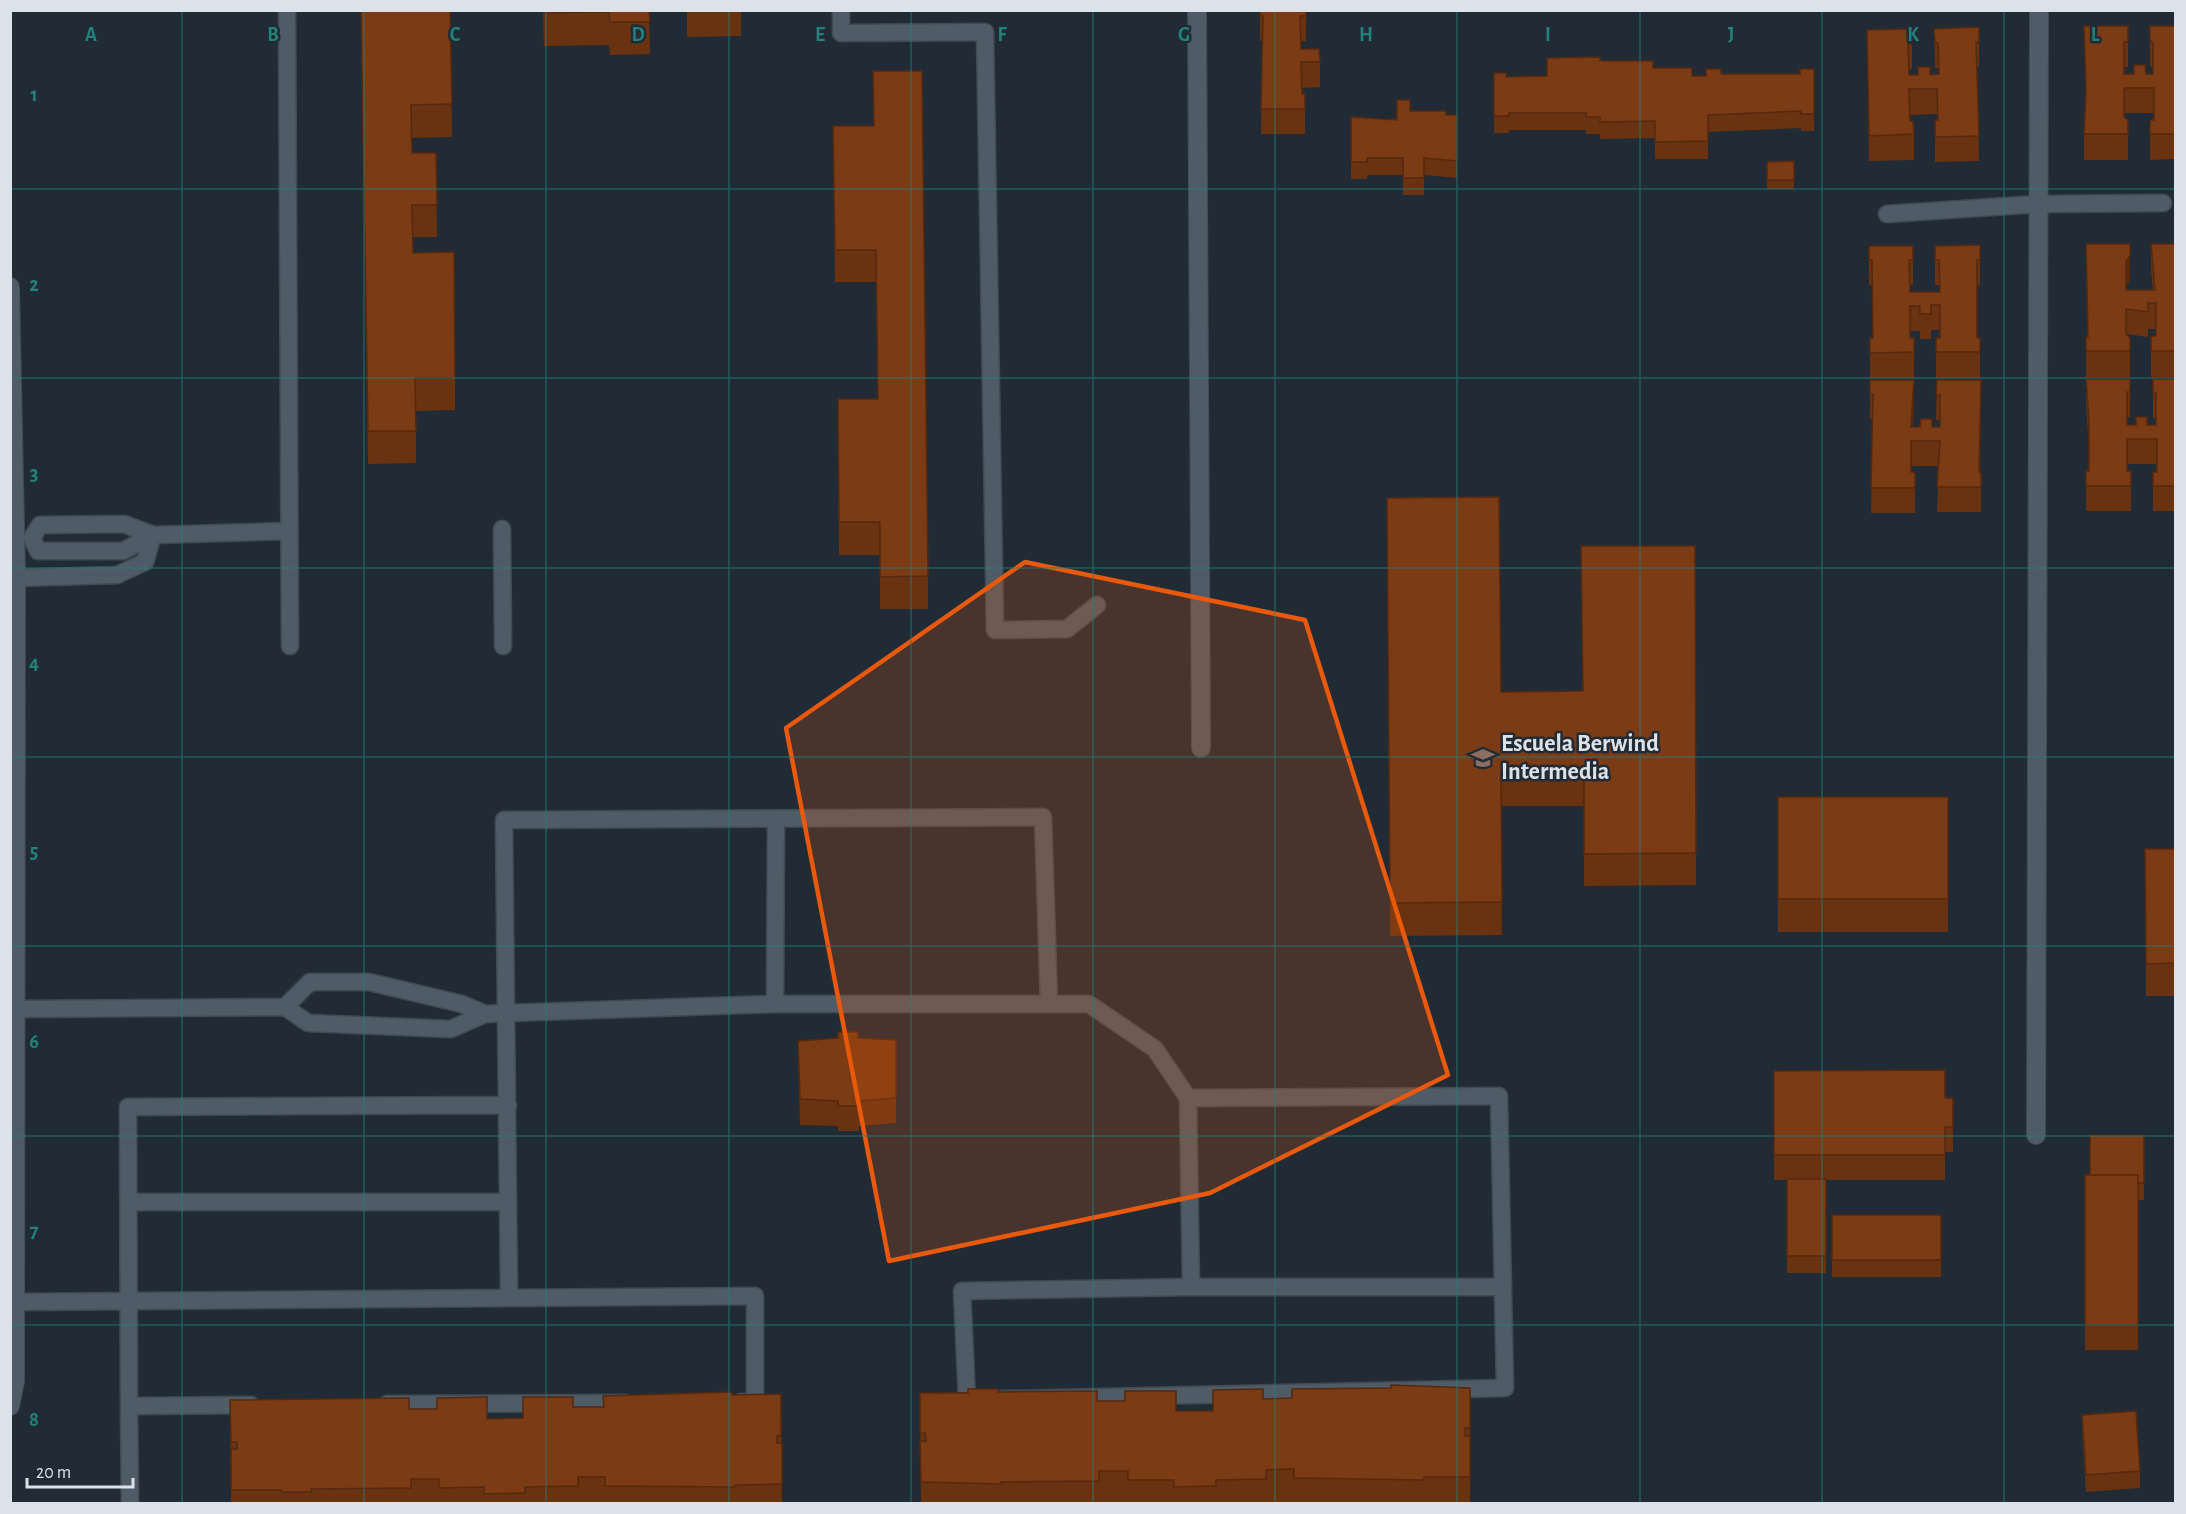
<svg xmlns="http://www.w3.org/2000/svg" width="2186" height="1514" font-family="'Alegreya Sans',sans-serif">
<style>
.lines{fill:none;stroke-linecap:round;stroke-linejoin:round}
.service-casing{stroke:#414a51;stroke-width:19}
.minor-casing{stroke:#414a51;stroke-width:20}
.service{stroke:#4f5b66;stroke-width:16}
.minor{stroke:#4f5b66;stroke-width:18}
.wall{fill:#693312}
.shaded-wall{fill:#55290f}
.building{fill:#7a3b15;stroke:#55290f;stroke-width:1.5}
.marked{fill:#e8590c;fill-opacity:0.2;stroke:#e8590c;stroke-width:4.5;stroke-linejoin:round}
.grid{fill:none;stroke:#24817a;stroke-width:1.5;stroke-opacity:0.55}
.labels{text-anchor:middle;dominant-baseline:central;stroke-width:5;stroke-linejoin:round;paint-order:stroke}
.poi-label{font-size:24px;font-weight:bold;fill:#dce2e9;stroke:#212b35;text-anchor:start}
.grid-label{font-size:20px;text-anchor:middle;font-weight:bold;fill:#24817a;stroke:#212b35;stroke-width:5;stroke-linejoin:round;paint-order:stroke}
</style>
<rect width="100%" height="100%" fill="#212b35"/>
<g class="lines">
<g class="service-casing">
<path id="service" d="M287,10l3,636
M841,10v23l144,-1 10,598 72,-1 30,-24
M1887,214l151,-10 125,-1
M502,529l1,117
M32,538l8,-13 84,-1 29,11 135,-4
M32,538l6,13h85l30,-16
M16,578l101,-3 28,-13 8,-27
M775,1004l1,-185
M285,1007l25,-25h59l93,22 23,10
M15,1009l270,-2 23,16 143,6 34,-15 22,-1 268,-9h314l66,45 33,49
M1499,1096l6,292 -538,12 -5,-109 229,-4 -3,-189z
M129,1202h379
M1191,1287h312
M509,1298l-5,-478 539,-3 6,187
M15,1302l740,-6v106h-14
M387,1404l239,-1
M251,1405l-122,1 -1,-299 380,-2
M129,1406l1,98"/>
</g>
<g class="minor-casing">
<path id="minor" d="M1197,10l4,738
M10,287l6,291 -1,803 -5,25
M2036,1135l3,-1125"/>
</g>
<use href="#service" class="service"/>
<use href="#minor" class="minor"/>
</g>
<path class="wall" d="M361,10h89l2,127 -41,1 1,15h24l1,84h-24v16l42,125v32l-39,1v52l-48,1z
M543,10h106l1,44 -40,1 -1,-10 -65,1z
M687,10h54v26l-54,1z
M1260,10h46v31h-5v8l19,13v25l-18,1v6h3v40h-44l1,-93h-2z
M2084,26h44v41h-4v7h29v-6l-3,-2v-40h25v133l-25,1v-40h4v-7h-30v4l4,3v40h-44v-26l2,-33z
M1979,27v40h-2l2,94 -44,1v-42h2v-6l-27,1v6l4,13v26l-45,1 -2,-131 45,14v25h-3v6h9l21,-1 -1,-6h-3l-1,-39z
M1547,58l53,3 53,7 39,8h14l15,-2h79l14,-5v62h-13v-3l-93,4v27h-53v-21l-55,1v-5h-14v-4h-77v3h-15v-60l12,4 41,-1z
M1410,111l36,4h11v63l-33,-3v20h-21v-20h-36v4h-16v-62l46,3z
M833,126h40l55,450v33h-48v-54h-41l-1,-156h40l-2,-117h-41z
M1794,161v28h-27v-27z
M2086,244l44,37 -4,5v4h27l-2,-21v-25h24v133h-24v-41h5v-7h-8v8l-22,-3 4,4v39h-44v-40h2z
M1980,245v40h-3v53h3v40h-44v-40h4v-8h-9v9h-11v-8h-10v7h4v40h-44v-40h3l-1,-53h-3v-39h44v39h-3v7h29v-7h-4v-39z
M2086,379h44v38h-3v8h29v-7h-3v-39h22v132h-22v-39h4v-8h-30v7h4v40h-45v-40h3v-23l-3,-44z
M1870,380l44,25 -1,22h27v-7h-4l1,-40 44,25 -1,67h1v40h-44l2,-46h-28v6h4v41h-44l2,-94h-3z
M1387,498l114,194 81,-1 113,-145 1,339 -112,1v-80h-83l1,129 -112,1z
M1778,797h170v135h-170z
M2145,849h30v147h-29z
M838,1032l20,6 38,2v83l-37,3v5h-21v-5l-38,-1 -2,-84 40,-3z
M1774,1071l171,27h8v54h-8v28h-119v93h-39v-93h-13z
M2144,1135v65h-6v150h-53v-175h5z
M1832,1215h109v62h-109z
M1213,1390l50,9 207,29v75h-176v-1l-28,1h-345l-1,-110 78,-1 99,9h28v-10l51,20h37z
M781,1394l1,109h-551l-1,-103 179,9h28l50,10 36,-1v-21l50,10h30v-11z
M2082,1415l58,56v17l-54,4 -4,-60z"/>
<path class="shaded-wall" d="M2130,256v25l-4,5v-25z
M1914,380v25l-2,36 -1,-14z
M1981,380v25l-2,82z"/>
<path class="building" d="M361,10h89l2,94 -41,1 1,48h24l1,52h-25l1,48 41,-1 1,126h-40l1,53h-48z
M544,10h105l1,12h-40l-1,-10 -65,1z
M1260,10h46v6h-6l1,33h18l1,13h-19l1,32h3v15h-44l2,-93h-3z
M2084,26h44v16h-4v32h10v-9h11l1,9h7v-31l-3,-3v-14h25v108h-25v-14h4v-32h-30v29l4,3v14h-44l2,-43z
M1979,27v15h-3l3,94 -44,1v-17h3l-1,-31h-28l1,32h3l1,13 -45,2 -2,-106 44,-1 1,15h-4l1,31h9v-8h12v8l9,-1 -1,-31h-3l-1,-14z
M1600,57v4h53v7h39v8h14v-7h15v5h79v-5h14v45h-13v-3l-93,4v26l-53,1v-21l-55,1v-5h-14v-4h-77v3h-15v-43h12v4l41,-1v-18z
M873,71h49l6,505 -48,1v-55h-41l-1,-123h40l-2,-149h-41l-2,-124h41z
M1397,100h13v11h36v4h11v46l-33,-3v20h-21v-20h-36v4h-16v-45l46,3z
M1794,161v19h-27v-18z
M2086,244h44v12l-4,5v29h29l-4,-46h24v107h-24v-15h5v-33h-8v9l-22,-3v25l4,4v13h-44v-14h2z
M1980,245v15h-3v78h3v14h-44v-14h4v-33h-9v9h-11v-8h-10v32h4v14l-44,1v-15h3l-1,-78h-3v-14h44v14h-4l1,32h30l-1,-32h-4v-14z
M2086,379h44v13h-3v33h9v-8h11v8h9v-32h-3v-14h22v107h-22v-14h4v-33h-30v32h4v15h-45v-15h3v-49z
M1870,380h44l-3,47h9l1,-8h11v8h8v-32h-4l1,-15h44l-2,92h2v15h-44l3,-46h-29v31h4v16h-44l2,-94h-3z
M1499,497l2,195 82,-1 -2,-145h114l1,307 -112,1v-80h-83l1,128 -112,1 -3,-405z
M1778,797h170v102h-170z
M2145,849h30v114l-29,1z
M838,1032h20v6l38,2v58l-37,3v5h-21v-5l-38,-2 -2,-58 40,-3z
M1945,1070v28h8v29h-8v28h-171v-84z
M2090,1135h54v48h-6v-8h-48z
M2085,1175h53v150h-53z
M1787,1179h39v77h-39z
M1832,1215h109v45h-109z
M1391,1385l79,3v40h-5v8h5v41h-46v3l-130,-2v-9l-28,1v9l-50,1v6l-42,1v-7h-46v-9h-29v10l-98,1v2l-80,-2 -1,-41h6l-1,-8h-5v-40h48v-4h30v3l99,-1v10h28v-10h51v20h37v-21l50,-1v10l29,-1v-9l99,-1z
M732,1392v3l49,-1v42h-4v7h5v41l-47,1v2l-130,-1v-9h-27v9l-53,1v6l-41,1v-7l-45,1v-9h-28v9l-100,1v3h-30v-2h-50v-41h6v-7h-6l-1,-42 179,-2v11h28v-11l50,-1v22l36,-1v-21h50v10h31l-1,-11z
M2136,1411l4,60 -54,4 -4,-60z"/>
<path class="marked" d="M1025,562l280,58 143,455 -238,118 -321,68 -103,-533z"/>
<path class="grid" d="M182,10v1494M364,10v1494M546,10v1494M729,10v1494M911,10v1494M1093,10v1494M1275,10v1494M1457,10v1494M1640,10v1494M1822,10v1494M2004,10v1494M10,189h2166M10,378h2166M10,568h2166M10,757h2166M10,946h2166M10,1136h2166M10,1325h2166"/>
<defs>
<g id="school-bare" transform="scale(1.8)"><path d="M0-5L7-2L0 1L-7-2ZM-4 1L0 2.5L4 1V4Q0 6-4 4Z" fill="#8d6e63" stroke="#212b35" stroke-width="2.5" paint-order="stroke"/></g>
</defs>
<g fill-rule="evenodd">
<use href="#school-bare" x="1483" y="758"/>
</g>
<g class="labels">
<g class="poi-label">
<text x="1501" y="744">Escuela Berwind<tspan x="1501" dy="28">Intermedia</tspan></text>
</g>
</g>
<g class="grid-label">
<text x="91" y="41">A</text>
<text x="273" y="41">B</text>
<text x="455" y="41">C</text>
<text x="638" y="41">D</text>
<text x="820" y="41">E</text>
<text x="1002" y="41">F</text>
<text x="1184" y="41">G</text>
<text x="1366" y="41">H</text>
<text x="1548" y="41">I</text>
<text x="1731" y="41">J</text>
<text x="1913" y="41">K</text>
<text x="2095" y="41">L</text>
<text x="34" y="101">1</text>
<text x="34" y="291">2</text>
<text x="34" y="480">3</text>
<text x="34" y="669">4</text>
<text x="34" y="858">5</text>
<text x="34" y="1048">6</text>
<text x="34" y="1237">7</text>
<text x="34" y="1426">8</text>
</g>
<rect width="2186" height="1514" fill="none" stroke="#dce2e9" stroke-width="24"/>
<path d="M27 1478v9h106v-9" fill="none" stroke="#dce2e9" stroke-width="3"/>
<text x="36" y="1478" font-size="18" fill="#dce2e9" stroke="#212b35" stroke-width="4.5" paint-order="stroke">20 m</text>
</svg>
